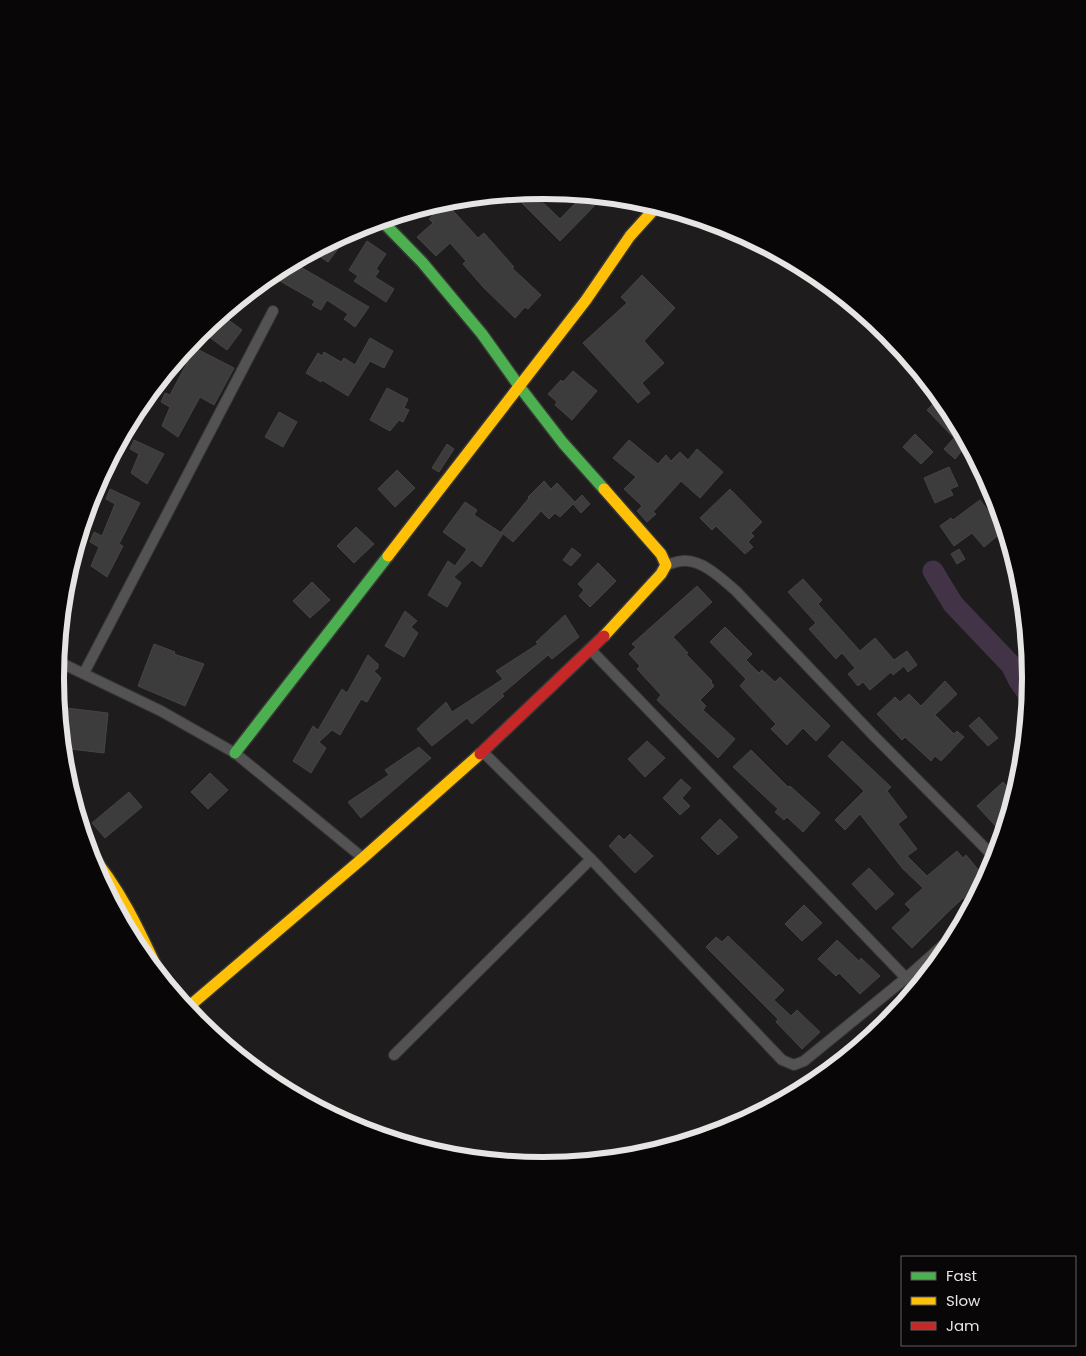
<svg xmlns="http://www.w3.org/2000/svg" width="1086" height="1356" font-family="Poppins,sans-serif">
<style>
.lines{fill:none;stroke-linecap:round;stroke-linejoin:round}
.river{stroke:#423346;stroke-width:21}
.building{fill:#3d3c3c;stroke:#464444}
.street-casing{stroke:#383636;stroke-width:12}
.fast-casing{stroke:#383636;stroke-width:14}
.slow-casing{stroke:#383636;stroke-width:14}
.jam-casing{stroke:#383636;stroke-width:14}
.street{stroke:#545353;stroke-width:10}
.fast{stroke:#4caf50;stroke-width:11}
.slow{stroke:#ffc107;stroke-width:11}
.jam{stroke:#c62828;stroke-width:11}
.rim{fill:none;stroke:#e7e4e4;stroke-width:6}
</style>
<rect width="100%" height="100%" fill="#1e1c1c"/>
<g class="lines">
<path class="river" d="M933,571l20,33 58,61 8,16 10,14"/>
</g>
<path class="building" d="M531,191l29,28 24,-25 20,2 -44,45 -48,-48z
M446,203l32,35 6,-5 30,34 -2,1 29,27 -13,14 -3,-2 -10,11 -31,-30 -21,-24 3,-3 -16,-18 -14,13 -19,-19 16,-14 -4,-4z
M332,240l8,6 -12,16 -16,-11z
M367,241l19,13 -10,15 3,2 -4,6 19,12 -8,13 -32,-21 4,-5 -9,-6z
M292,262l77,45 -14,20 -11,-8 4,-5 -21,-14 -6,10 -9,-5 3,-4 -35,-20z
M642,275l33,33 -31,33 20,22 -22,20 8,10 -12,10 -55,-60 44,-40 -6,-6z
M223,316l19,14 -15,20 -19,-14z
M370,338l23,13 -9,17 -14,-7 -22,35 -26,-16 -1,2 -15,-9 12,-20 4,3 2,-4 17,10 3,-4 11,7z
M195,348l39,20 -20,37 -14,-8 -22,40 -16,-11 8,-19 -9,-5 4,-9 5,2z
M573,371l24,20 -25,29 -17,-15 2,-3 -9,-8 13,-14 2,2z
M387,388l21,11 -4,9 5,2 -6,12 -4,-2 -9,11 -20,-11z
M940,397l9,10 19,36 -13,16 -11,-10 10,-11 -27,-28z
M279,412l18,10 -14,25 -18,-10z
M915,434l18,18 -12,12 -18,-17z
M134,440l30,14 -17,30 -16,-11 8,-19 -9,-5z
M629,440l29,24 8,-9 5,6 9,-9 8,8 9,-11 26,23 -23,26 -19,-17 -28,31 3,2 -9,8 -10,-11 5,-5 -18,-17 12,-12 -23,-19z
M447,444l7,5 -15,23 -7,-4z
M949,467l9,19 -8,3 3,6 -18,8 -11,-25z
M397,470l18,18 -20,19 -17,-18z
M544,481l7,8 6,-6 18,19 7,-7 8,9 -9,9 -8,-9 -13,13 -5,-4 -6,6 -8,-8 -28,31 -12,-10 28,-34 -1,-1z
M110,489l30,14 -21,41 4,2 -16,31 -16,-11 8,-19 -9,-5 4,-10 8,4 13,-32 -9,-5z
M730,489l32,33 -11,11 3,3 -6,6 5,5 -8,7 -29,-28 -4,4 -12,-12z
M980,500l16,21 -3,2 8,10 -17,14 -12,-14 -18,13 -14,-20 11,-8 2,2z
M465,502l12,8 -3,5 29,19 -22,33 -9,-7 -18,17 7,6 -14,24 -19,-12 20,-34 7,5 12,-17 -24,-17z
M356,527l18,17 -20,19 -17,-17z
M572,548l9,7 -10,11 -8,-6z
M959,549l6,10 -8,5 -6,-10z
M598,563l18,18 -26,26 -11,-11 5,-6 -6,-6z
M803,579l19,21 -4,4 42,47 15,-13 19,22 13,-9 10,14 -9,7 -4,-6 -11,9 -2,-3 -21,18 -7,-8 -5,4 -10,-12 7,-6 -13,-15 -6,6 -27,-30 7,-6 -28,-31z
M312,582l18,18 -20,18 -17,-17z
M697,586l15,16 -39,35 15,16 -2,1 26,27 -1,1 3,4 -14,14 6,6 -3,4 32,29 -17,19 -61,-58 4,-5 -24,-26 3,-3 -11,-12 7,-7 -4,-3z
M405,611l12,10 -6,6 7,6 -14,24 -19,-11z
M565,615l14,22 -27,22 -4,-4 -46,39 2,2 -32,28 -5,-6 -35,28 -15,-17 29,-27 6,10 51,-33 -7,-8 42,-27 -2,-2z
M725,627l27,27 -6,6 13,13 3,-3 13,12 5,-5 50,49 -14,15 -13,-13 -16,17 -16,-16 5,-5 -36,-38 6,-7 -36,-37z
M154,644l21,8 -1,2 30,10 -19,42 -47,-20z
M368,655l10,9v4l-4,3 7,7 -14,24 -6,-3 -21,36 -8,-5 -13,12 7,6 -15,25 -18,-12 20,-35 5,4 24,-41 5,4z
M945,681l12,13 -22,21 19,19 3,-3 7,6 -23,24 -6,-5 -4,5 -26,-24 -3,3 -25,-26 18,-17 5,5 9,-8 12,12z
M58,707l50,6 -4,40 -42,-5z
M979,717l19,21 -10,8 -19,-20z
M647,741l18,17 -20,19 -17,-18z
M842,741l49,46 -4,4 20,26 -9,7 19,25 -10,7 20,20 30,-25 6,7 3,-3 20,24 -3,5 -18,16 -2,-2 -16,15 -35,35 -20,-20 19,-18 -6,-6 18,-16 -20,-19 -43,-55 -15,16 -10,-10 29,-29 -36,-35z
M419,747l12,11 -70,60 -13,-16 41,-27 -4,-5z
M751,750l37,37 2,-1 30,27 -17,19 -16,-15 -3,3 -9,-8 3,-3 -45,-42z
M210,773l18,17 -20,19 -17,-17z
M681,779l10,9 -9,10 8,8 -10,9 -17,-17z
M1003,782l12,12 -12,40 -26,-28z
M129,792l13,15 -37,31 -13,-15z
M720,819l18,18 -20,18 -17,-17z
M630,834l23,22 -18,17 -26,-27 10,-11 5,5z
M869,868l25,26 -18,16 -24,-26z
M804,905l18,18 -20,18 -17,-17z
M728,936l56,54 -10,10 17,16 6,-6 23,22 -18,17 -26,-27 2,-3 -72,-72 10,-10 6,5z
M837,940l22,21 2,-3 19,18 -20,18 -21,-21 -3,3 -18,-17z"/>
<g class="lines">
<g class="street-casing">
<path id="street" d="M666,565c5,-1 11,-4 16,-4 20,-2 40,18 54,30l139,146 121,122
M591,650l315,328
M57,661l104,50 74,42 128,105
M84,673l189,-362
M483,752l108,107 191,201 12,5 10,-4 102,-83 53,-47
M394,1055l197,-196"/>
</g>
<g class="fast-casing">
<path id="fast" d="M381,220l41,42 60,72 37,52 44,57 41,46
M235,753l153,-197"/>
</g>
<g class="slow-casing">
<path id="slow" d="M604,489l57,65 5,11 -5,9 -57,62
M388,556l198,-256 44,-64 28,-31
M88,851c33,38 53,83 74,128
M186,1009l177,-151 117,-104"/>
</g>
<g class="jam-casing">
<path id="jam" d="M480,754l124,-118"/>
</g>
<use href="#street" class="street"/>
<use href="#fast" class="fast"/>
<use href="#slow" class="slow"/>
<use href="#jam" class="jam"/>
</g>
<path d="M0 0H1086V1356H0ZM64 678a479 479 0 1 1 958 0a479 479 0 1 1-958 0Z" fill="#080606" fill-rule="evenodd"/>
<path class="rim" d="M64 678a479 479 0 1 1 958 0a479 479 0 1 1-958 0Z"/>
<rect x="901" y="1256" width="175" height="90" fill="#080606" stroke="#615f5f"/>
<rect x="911" y="1272" width="25" height="8" fill="#4caf50" stroke="#615f5f"/>
<text x="946" y="1281" font-size="15" fill="#e7e4e4">Fast</text>
<rect x="911" y="1297" width="25" height="8" fill="#ffc107" stroke="#615f5f"/>
<text x="946" y="1306" font-size="15" fill="#e7e4e4">Slow</text>
<rect x="911" y="1322" width="25" height="8" fill="#c62828" stroke="#615f5f"/>
<text x="946" y="1331" font-size="15" fill="#e7e4e4">Jam</text>
</svg>
